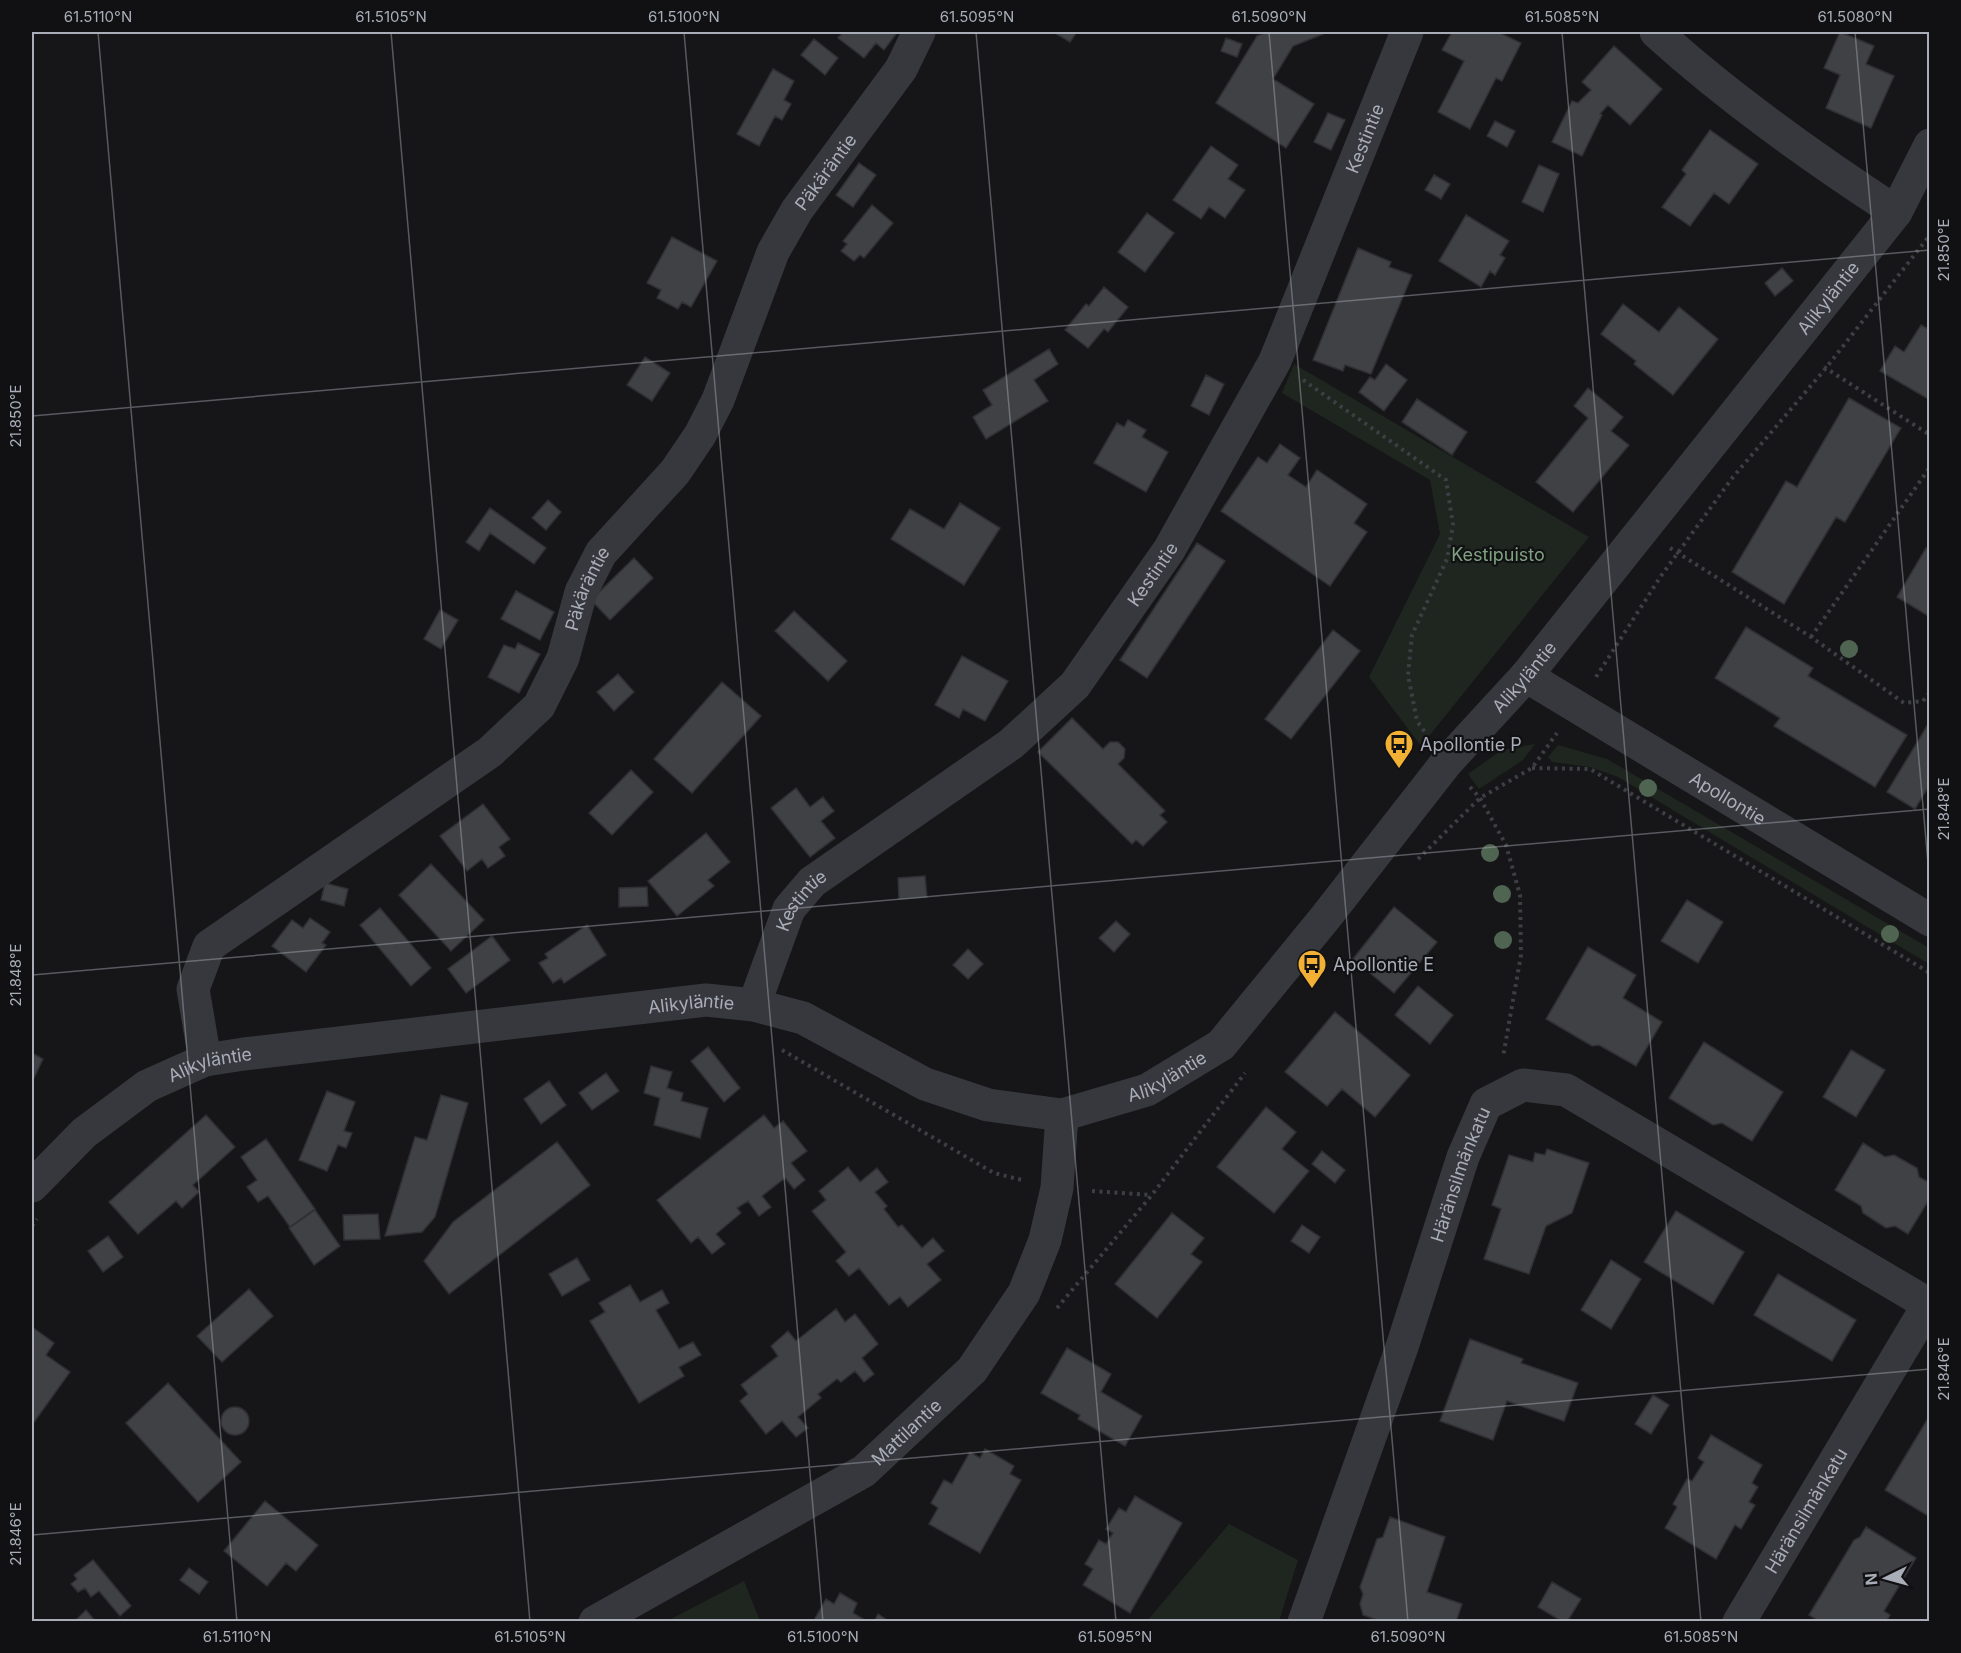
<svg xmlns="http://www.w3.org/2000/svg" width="1961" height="1653" font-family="Inter,sans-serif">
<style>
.green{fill:#1e261f}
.building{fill:#404145;stroke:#303034;stroke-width:1.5}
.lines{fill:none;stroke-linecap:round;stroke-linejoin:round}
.path{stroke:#3d3f44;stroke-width:4;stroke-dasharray:3 4.5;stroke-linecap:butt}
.minor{stroke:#37383d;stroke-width:33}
.tree{fill:#506452}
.ticks{fill:none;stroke:#a8adb8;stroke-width:1.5;stroke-opacity:0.45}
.labels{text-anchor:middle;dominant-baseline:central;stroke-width:4.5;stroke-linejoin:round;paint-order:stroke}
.street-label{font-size:18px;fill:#a8adb8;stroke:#111113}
.park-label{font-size:18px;fill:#7fa381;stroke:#111113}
.poi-label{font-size:18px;fill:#a8adb8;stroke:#111113;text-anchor:start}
.neatline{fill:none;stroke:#a8adb8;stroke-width:2}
.ticks-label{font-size:15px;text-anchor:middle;fill:#a8adb8}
</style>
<rect width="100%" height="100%" fill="#161618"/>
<path class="green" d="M1294,364l295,173 -168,209 -52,-69 71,-143 -10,-54 -148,-87z
M1535,744l-12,16 -44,29 -11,-15 34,-24z
M1558,745l49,14 322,189v16l-311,-187 -28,-10 -38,-5 -4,-5z
M1229,1524l69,36 -19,61h-132z
M744,1581l16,40h-93z"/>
<path class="building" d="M843,32h50l3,2 -12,16 -8,-7 -12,15 -26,-20z
M1053,32h24l-7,10z
M1267,32h55l1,2 -30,12 -20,33 41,25 -28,44 -70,-45 41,-67z
M1452,32h46l23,11 -19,38 -6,-3 -26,51 -32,-17 26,-51 -22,-11z
M1840,32l34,14 -8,18 28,12 -23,52 -45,-20 14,-33 -16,-7z
M1226,38l16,6 -5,13 -16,-6z
M814,39l24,19 -13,17 -24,-20z
M1614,46l48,43 -32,36 -22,-20 -8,9 2,1 -20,41 -30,-14 20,-41 6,2 13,-13 -9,-8z
M773,69l21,12 -10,19 7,4 -9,16 -7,-4 -16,30 -22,-12z
M1328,113l17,7 -14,30 -17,-8z
M1495,121l20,10 -8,16 -20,-11z
M1710,130l48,34 -29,40 -15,-11 -24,33 -28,-19 24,-33 -4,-4z
M1211,146l27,19 -10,14 17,11 -20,28 -16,-11 -8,12 -28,-19z
M859,163l17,12 -23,32 -17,-12z
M1539,165l20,9 -16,38 -21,-10z
M1434,175l16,9 -9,15 -16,-9z
M872,205l21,18 -29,35 -4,-3 -6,6 -13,-10 6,-7 -4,-3z
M1147,213l27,20 -29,39 -27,-20z
M1466,215l43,26 -9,14 5,3 -10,17 -5,-4 -9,16 -42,-26z
M672,237l45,24 -26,46 -9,-5 -4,7 -21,-11 4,-8 -14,-7z
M1358,248l33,14 -2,5 23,8 -41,99 -26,-9 -2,6 -30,-11z
M1782,268l11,13 -18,15 -10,-13z
M1104,287l24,20 -20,25 -4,-3 -16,19 -23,-18 21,-26 3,2z
M1623,304l36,28 20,-25 39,32 -45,56 -39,-31 2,-3 -35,-27z
M1921,325l9,5v70l-50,-29 15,-25 9,6z
M1049,349l9,15 -24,16 14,21 -62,38 -13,-22 19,-12 -9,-15z
M645,357l25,16 -18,28 -25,-16z
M1386,364l21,16 -23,31 -25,-19 11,-15 5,3z
M1206,375l18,9 -15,31 -18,-9z
M1588,388l35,29 -12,14 18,14 -56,67 -37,-30 52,-64 -14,-12z
M1849,398l52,30 -56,94 -9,-5 -52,87 -52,-32 54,-91 11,6z
M1417,399l50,33 -15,23 -50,-33z
M1128,420l18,10 -4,7 26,15 -22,40 -52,-29 23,-40 7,4z
M1280,444l20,14 -12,17 18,12 11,-17 50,34 -13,19 13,9 -37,54 -109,-75 37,-54 9,6z
M548,500l13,12 -15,18 -14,-12z
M960,503l40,25 -36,57 -73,-46 19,-30 34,20z
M490,508l56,40 -12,16 -44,-31 -11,18 -13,-9z
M1197,543l28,18 -78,117 -27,-18z
M1926,548l4,2v67l-33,-20z
M634,558l19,20 -43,42 -19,-20z
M516,591l38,21 -14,28 -39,-21z
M440,610l18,10 -17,29 -17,-10z
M794,611l53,50 -19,20 -53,-50z
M1746,627l67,41 -5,8 99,59 -32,52 -101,-61 6,-8 -65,-40z
M1333,630l27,21 -69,88 -26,-20z
M518,643l22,11 -21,39 -31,-16 16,-32 11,4z
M962,656l46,25 -23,40 -22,-12 -4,9 -24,-13z
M618,674l16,18 -20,19 -17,-19z
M722,682l39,34 -69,77 -38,-34z
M1072,718l31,31 7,-7h8l7,7 -1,9 -6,6 47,47 -5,4 7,7 -24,24 -7,-6 -4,4 -94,-92z
M1930,721v63l-15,25 -28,-17z
M631,770l22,22 -41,43 -23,-22z
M796,788l14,19 13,-10 11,14 -13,10 14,17 -25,19 -39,-49z
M483,804l27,35 -11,8 6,9 -17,12 -6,-9 -15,12 -27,-35z
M706,833l24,29 -22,18 6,6 -37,30 -29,-35z
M431,864l53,56 -33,31 -52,-56z
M925,876l2,21 -28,2 -1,-21z
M325,883l23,6 -4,17 -23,-6z
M647,887l1,19 -29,1v-19z
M1687,900l36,22 -25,41 -37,-22z
M1394,907l43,35 -43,51 -41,-34z
M380,908l51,60 -20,18 -51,-61z
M310,918l20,14 -8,11 4,2 -20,27 -34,-26 20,-26 11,8z
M1116,921l14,13 -16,18 -15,-14z
M587,925l19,30 -42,28 -3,-5 -8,5 -14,-20 9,-5 -3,-4z
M492,936l18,24 -44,33 -18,-24z
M1588,947l48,28 -13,23 39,24 -26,44 -37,-21 -7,1 -46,-27z
M968,949l15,15 -15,15 -15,-14z
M1418,986l35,29 -23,29 -35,-29z
M1335,1012l75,63 -35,42 -33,-28 -15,17 -42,-34z
M1704,1042l79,50 -31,49 -30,-18 -9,2 -44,-27z
M708,1047l32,41 -16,14 -33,-41z
M1851,1050l34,20 -29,47 -33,-20z
M32,1053l11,6 -11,23z
M651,1066l21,6 -5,16 16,5 -2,8 27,7 -8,30 -46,-13 6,-27 -16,-5z
M606,1073l13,18 -27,19 -13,-17z
M549,1081l17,24 -25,19 -17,-25z
M327,1091l28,11 -11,29 8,2 -6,15 -8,-3 -11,26 -28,-11z
M441,1095l27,8 -33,114 -13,15 -37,4 30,-99 12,3z
M1266,1107l30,25 -14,17 27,22 -35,42 -57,-46z
M206,1115l29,32 -42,38 6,7 -17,16 -6,-7 -38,33 -29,-32z
M764,1115l10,13 9,-7 24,30 -16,12 14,17 -11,9 -9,-11 -23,18 9,11 -12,9 -11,-15 -11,7 4,5 -25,21 9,10 -13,10 -14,-17 -7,6 -34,-43z
M266,1139l49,70 -25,18 -22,-31 -10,6 -11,-15 10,-7 -16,-23z
M557,1142l33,43 -141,109 -25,-33 29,-39z
M1863,1143l22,14 9,-2 23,13 2,9 11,6v15l-22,36 -13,-8 -9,2 -23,-15 -2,-7 -26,-16z
M1547,1149l42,14 -17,50 -26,13 -17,48 -45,-15 17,-50 -9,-4 17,-50 24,7 2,-9 10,2z
M1322,1151l23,19 -10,13 -23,-19z
M848,1167l12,15 17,-14 11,14 -13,10 12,14 -3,3 14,18 4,-2 20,23 11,-10 11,13 -17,13 14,16 -33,27 -8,-10 -11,8 -30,-37 -10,8 -13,-15 10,-9 -34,-41 14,-11 -7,-9z
M315,1210l25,36 -26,19 -25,-37z
M1676,1211l68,41 -31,52 -69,-42z
M1172,1213l32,25 -13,16 11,8 -45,56 -42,-34z
M378,1214l2,25 -36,1 -1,-25z
M1302,1225l18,12 -11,16 -18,-12z
M108,1236l15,21 -20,15 -15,-21z
M577,1258l13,22 -28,16 -13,-22z
M1611,1260l30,19 -30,50 -30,-19z
M1778,1274l78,46 -24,41 -78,-46z
M630,1285l10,17 22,-12 7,13 -13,7 23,39 14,-7 8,13 -22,12 5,9 -45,27 -49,-82 15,-9 -6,-9z
M249,1289l24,27 -51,46 -25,-26z
M836,1309l9,13 10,-8 23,30 -16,14 12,16 -10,8 -9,-11 -14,11 -4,-3 -19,15 3,4 -23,19 10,11 -12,9 -14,-16 -16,13 -26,-33 8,-7 -7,-9 37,-29 -7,-10 17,-15 8,10z
M32,1327l22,16 -8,12 24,17 -38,53z
M1470,1339l53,20 -2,4 57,20 -14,38 -57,-20 -14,39 -53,-19z
M1067,1348l44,26 -10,18 41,24 -17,30 -47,-27 2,-4 -39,-22z
M168,1383l73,79 -43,40 -72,-79z
M1653,1395l16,10 -18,29 -16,-10z
M221 1421a14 14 0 1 1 28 0a14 14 0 1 1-28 0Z
M1930,1415v102l-45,-27z
M1711,1435l51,30 -10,18 6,4 -9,15 6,3 -14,24 -6,-4 -19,34 -51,-31 12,-21 -4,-3 14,-25 5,2 12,-19 -6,-4z
M985,1449l29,17 -4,8 11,6 -41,73 -51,-29 9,-16 -7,-5 13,-23 8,4 18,-32 10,6z
M1135,1496l47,27 -52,90 -47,-28 10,-16 -8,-5 14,-24 7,4 7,-11 -7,-4 13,-21 7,4z
M265,1501l53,44 -22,26 -10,-8 -19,23 -43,-35z
M1390,1517l55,20 -18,55 35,12 -6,18h-73l-20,-7 -3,-11 3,-10 -3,-7 17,-48 6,-2z
M1866,1527l50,31 -32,53 6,4 -4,7h-66l-11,-7 45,-75 6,-3z
M93,1560l38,46 -11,10 -21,-25 -8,6 -6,-9 -7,4 -7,-8 6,-5 -3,-4z
M189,1568l19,14 -9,12 -19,-14z
M1552,1582l29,17 -14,23h-4l-25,-15z
M840,1593l17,10 -4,10 15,9h-55l13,-23 8,5z
M86,1610l10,12h-22z
M878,1614l12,8h-16z"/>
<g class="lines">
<path class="path" d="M1824,367l106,68
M1303,380l143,100 7,45 -6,34 -35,76 -4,40 9,46 10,14
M1670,548l141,89 93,66 19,-2 7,-9
M1811,637l119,-170
M1596,677l65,-101 72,-99 93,-109 104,-133
M1532,768l58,1 340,204
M1470,787l10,11 26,47 14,50 1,60 -18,102
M1418,859l62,-61 52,-30 25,-35
M782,1050l212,123 28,7
M1092,1191l58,4
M32,1226l5,-7
M1057,1308l94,-112 94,-123"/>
<g class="minor">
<path d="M1656,32c74,67 156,125 240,180"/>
<path id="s1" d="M1526,676l404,244"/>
<path id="s2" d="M754,1005l35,-96 23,-27 199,-138 64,-59 94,-135 106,-189 132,-329"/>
<path id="s3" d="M205,1060l-12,-71 16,-43 281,-194 49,-46 24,-48 18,-66 20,-39 74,-81 25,-37 18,-35 55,-148 24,-42 104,-141 18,-37"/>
<path id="s4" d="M32,1186l52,-53 63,-47 58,-26 39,-6 462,-54 48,5 49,13 122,66 63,21 74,10 85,-25 74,-45 104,-127 121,-155 80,-87 370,-464 34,-67"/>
<path id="s5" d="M595,1622l269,-151 108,-101 52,-77 21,-53 12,-52 5,-73"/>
<path id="s6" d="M1304,1622l98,-275 61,-190 23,-53 37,-19 43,5 362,214"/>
<path id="s7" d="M1739,1622l191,-320"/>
</g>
</g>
<g class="tree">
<circle cx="1849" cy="649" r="9"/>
<circle cx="1648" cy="788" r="9"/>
<circle cx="1490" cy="853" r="9"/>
<circle cx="1502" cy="894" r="9"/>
<circle cx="1890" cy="934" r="9"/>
<circle cx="1503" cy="940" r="9"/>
</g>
<path class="ticks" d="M98,32l139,1590M391,32l139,1590M684,32l139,1590M976,32l140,1590M1269,32l139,1590M1562,32l139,1590M1855,32l75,854M32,416l1898,-166M32,975l1898,-166M32,1535l1898,-166"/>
<defs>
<g id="bus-pin" transform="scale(1.5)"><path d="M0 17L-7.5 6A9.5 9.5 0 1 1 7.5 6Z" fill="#f2b134" stroke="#111113"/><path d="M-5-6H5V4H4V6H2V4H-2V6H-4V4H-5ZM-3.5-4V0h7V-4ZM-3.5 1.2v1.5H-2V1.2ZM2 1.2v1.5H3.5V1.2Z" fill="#111"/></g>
</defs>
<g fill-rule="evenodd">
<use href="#bus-pin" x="1399" y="744"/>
<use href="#bus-pin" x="1312" y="964"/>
</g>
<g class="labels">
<g class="street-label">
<text stroke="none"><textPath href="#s2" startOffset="1088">Kestintie</textPath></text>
<text stroke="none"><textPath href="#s3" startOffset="1140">Päkäräntie</textPath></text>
<text stroke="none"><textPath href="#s4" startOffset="2238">Alikyläntie</textPath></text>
<text stroke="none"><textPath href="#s2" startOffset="602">Kestintie</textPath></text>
<text stroke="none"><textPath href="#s3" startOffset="654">Päkäräntie</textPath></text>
<text stroke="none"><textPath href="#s4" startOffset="1752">Alikyläntie</textPath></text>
<text stroke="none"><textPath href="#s1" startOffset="236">Apollontie</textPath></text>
<text stroke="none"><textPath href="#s2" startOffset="116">Kestintie</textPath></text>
<text stroke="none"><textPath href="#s4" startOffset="706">Alikyläntie</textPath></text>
<text stroke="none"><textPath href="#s4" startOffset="220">Alikyläntie</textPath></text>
<text stroke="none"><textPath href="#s4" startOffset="1212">Alikyläntie</textPath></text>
<text stroke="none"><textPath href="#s6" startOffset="474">Häränsilmänkatu</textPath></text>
<text stroke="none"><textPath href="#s5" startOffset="366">Mattilantie</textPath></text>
<text stroke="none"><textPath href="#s7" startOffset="130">Häränsilmänkatu</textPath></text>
</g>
<g class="park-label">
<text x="1498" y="554">Kestipuisto</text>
</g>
<g class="poi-label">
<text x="1420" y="744">Apollontie P</text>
<text x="1333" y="964">Apollontie E</text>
</g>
</g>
<rect width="1961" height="1653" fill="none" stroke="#111113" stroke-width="66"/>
<g transform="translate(1886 1578) rotate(265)" stroke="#111113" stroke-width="4.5" paint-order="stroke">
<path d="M0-4.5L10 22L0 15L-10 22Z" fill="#a8adb8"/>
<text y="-9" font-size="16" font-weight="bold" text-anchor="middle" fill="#a8adb8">N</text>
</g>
<rect x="33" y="33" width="1895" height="1587" class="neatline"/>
<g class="ticks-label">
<text x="98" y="22">61.5110°N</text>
<text x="391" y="22">61.5105°N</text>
<text x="684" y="22">61.5100°N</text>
<text x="977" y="22">61.5095°N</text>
<text x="1269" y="22">61.5090°N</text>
<text x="1562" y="22">61.5085°N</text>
<text x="1855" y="22">61.5080°N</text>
<text transform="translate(1944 250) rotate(-90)" y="5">21.850°E</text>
<text transform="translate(16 416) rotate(-90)" y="5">21.850°E</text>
<text transform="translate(1944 809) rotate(-90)" y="5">21.848°E</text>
<text transform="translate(16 975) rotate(-90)" y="5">21.848°E</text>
<text transform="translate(1944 1369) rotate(-90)" y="5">21.846°E</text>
<text transform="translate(16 1534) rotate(-90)" y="5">21.846°E</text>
<text x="237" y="1642">61.5110°N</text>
<text x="530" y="1642">61.5105°N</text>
<text x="823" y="1642">61.5100°N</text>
<text x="1115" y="1642">61.5095°N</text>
<text x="1408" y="1642">61.5090°N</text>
<text x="1701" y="1642">61.5085°N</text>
</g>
</svg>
